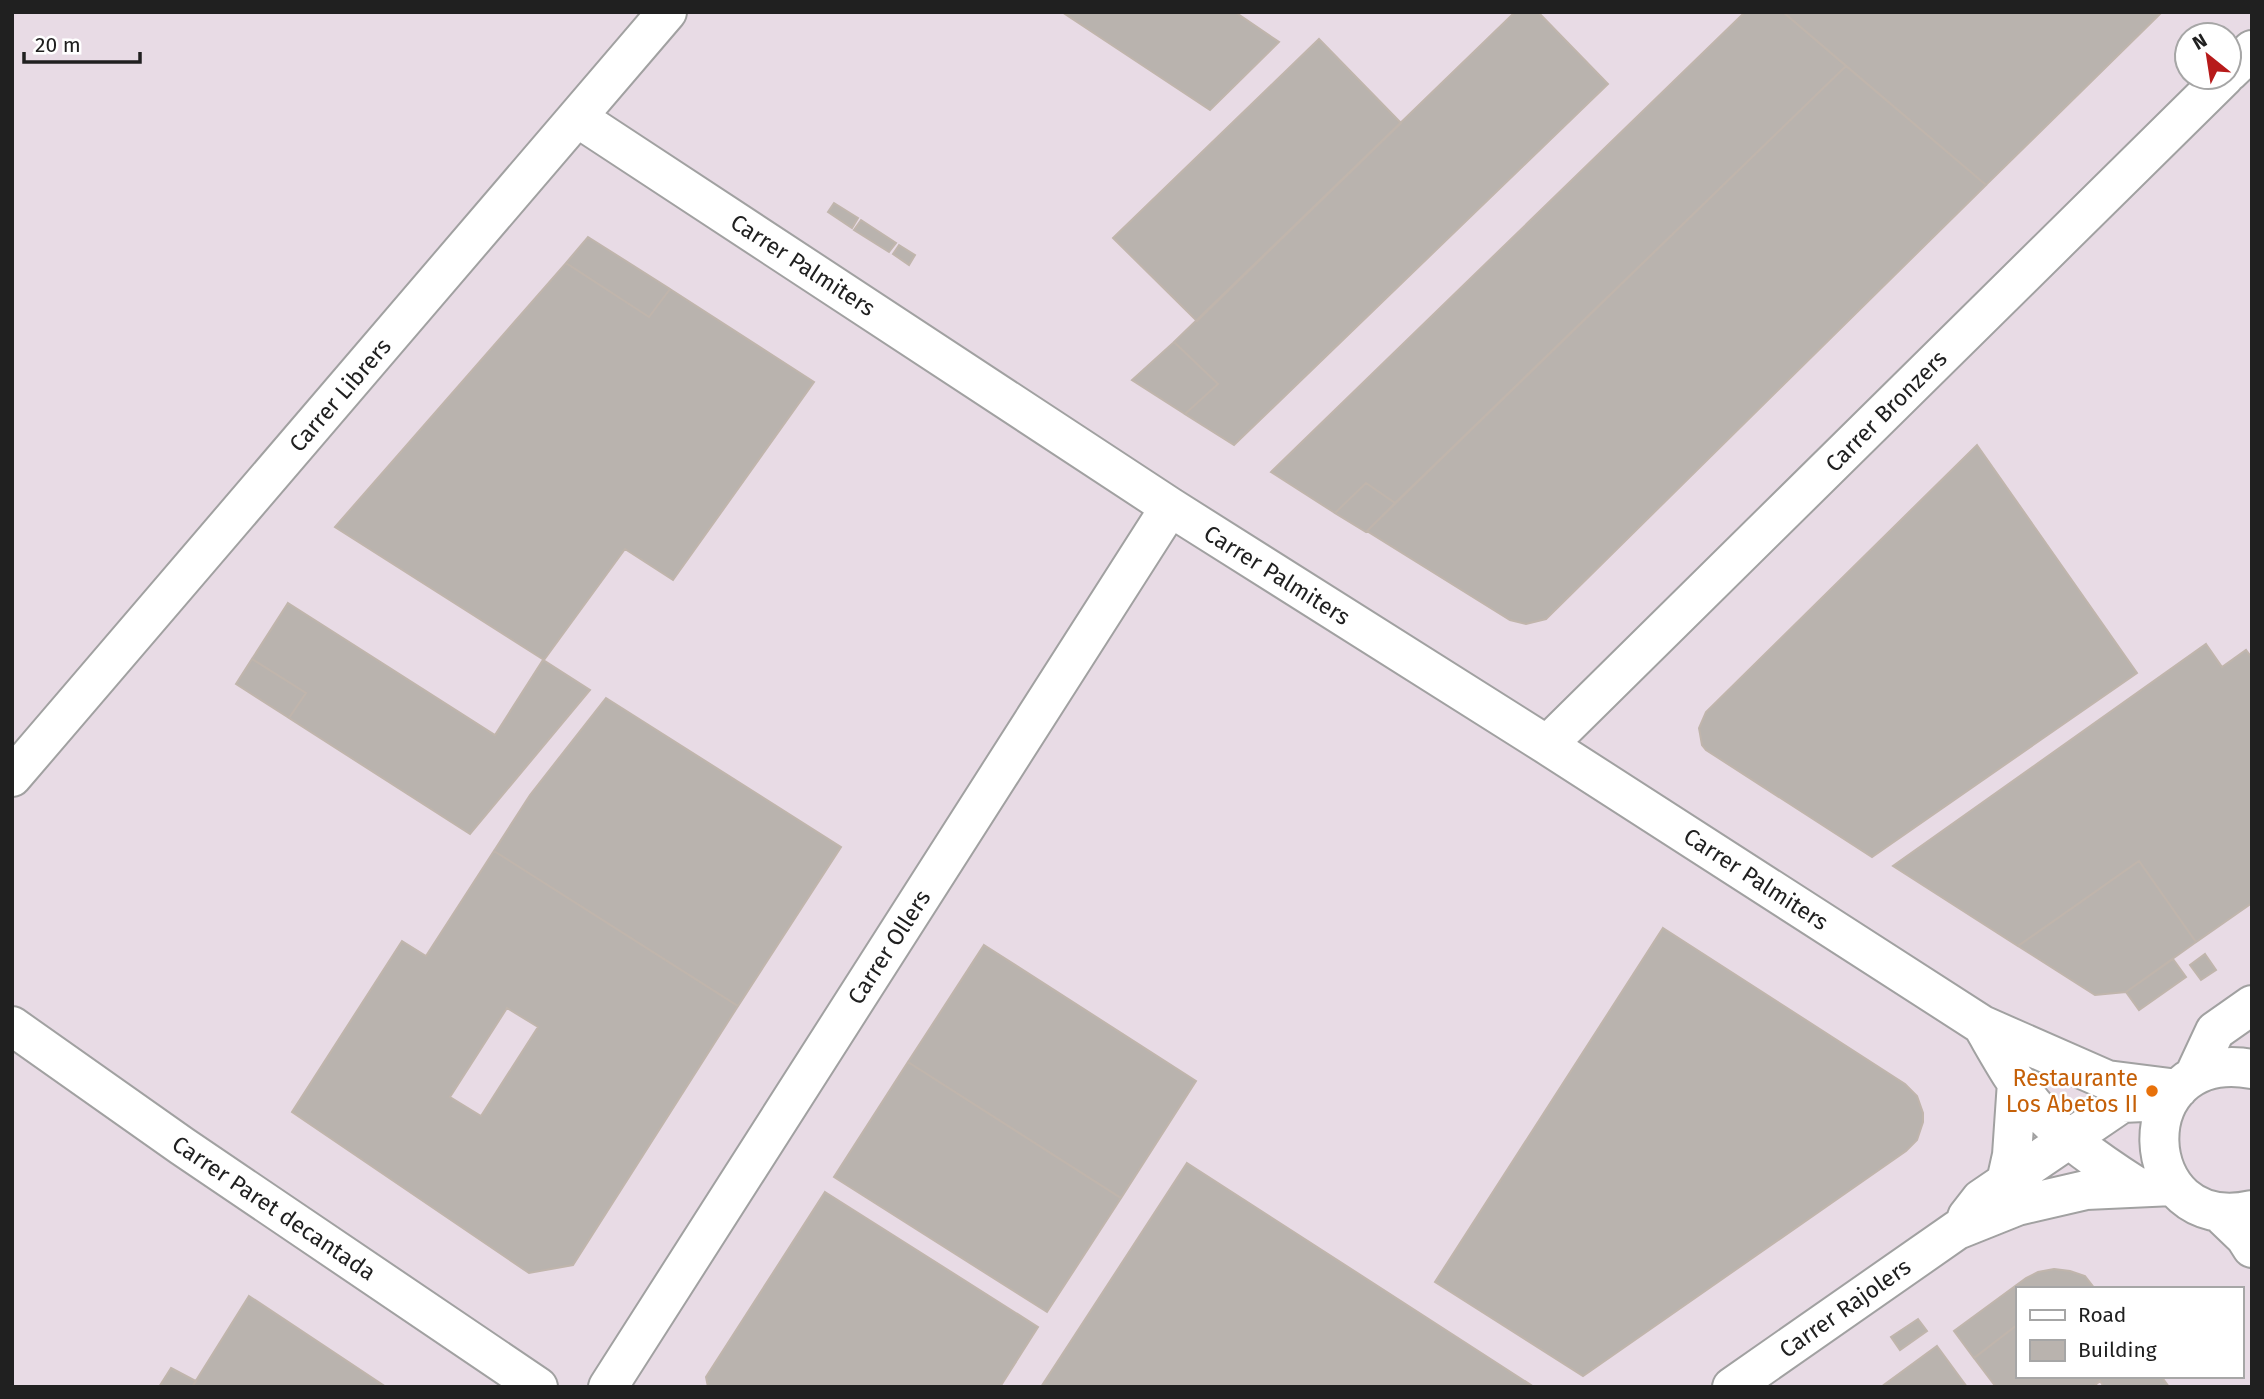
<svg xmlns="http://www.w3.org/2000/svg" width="2264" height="1399" font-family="'Fira Sans',sans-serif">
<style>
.industrial{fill:#e8dbe5;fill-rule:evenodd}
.building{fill:#b9b3ae;stroke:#c0b5ac;stroke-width:2;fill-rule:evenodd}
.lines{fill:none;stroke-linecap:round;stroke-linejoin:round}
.street-casing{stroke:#a1a1a1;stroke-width:42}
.street{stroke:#fff;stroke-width:38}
.food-dot{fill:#e8710a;stroke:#fff;stroke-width:2.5}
.labels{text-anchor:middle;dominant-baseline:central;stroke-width:5;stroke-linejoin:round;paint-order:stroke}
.street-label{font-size:23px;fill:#202020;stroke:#fff}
.food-label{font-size:23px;fill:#c56008;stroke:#fff;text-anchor:end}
</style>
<rect width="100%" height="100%" fill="#f0ede8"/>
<path class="industrial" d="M12,12h2240v1375h-2240zM2187,35h42v42h-42zM2017,1289h224v87h-224z"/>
<path class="building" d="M1062,12h173l44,30 -69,68z
M1515,12h23l70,72 -374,361 -49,-31 33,-30 -44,-42z
M1745,12h38l63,54 -451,437 -29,-20 -31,30 -64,-41z
M1783,12h379l-176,173z
M1319,39l82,84 -204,198 -84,-83z
M1846,66l140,119 -440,434 -20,5 -16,-4 -143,-89z
M834,203l24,15 -6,10 -24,-16z
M861,220l35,23 -7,9 -35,-22z
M588,237l82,52 -21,28 -83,-54z
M899,245l16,10 -6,10 -16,-11z
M566,263l83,54 21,-28 144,93 -141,198 -48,-31 -81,111 -209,-133z
M1174,342l44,42 -33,30 -53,-34z
M1977,445l160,228 -265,184 -166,-107 -4,-5 -3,-17 7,-16z
M1366,483l29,20 -29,29 -31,-19z
M288,603l207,132 48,-75 47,30 -120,144 -181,-116 17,-25 -54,-34z
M2206,644l16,23 24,-17 6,8v245l-56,39 -57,-81 -121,85 -125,-80z
M252,659l54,34 -17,25 -53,-34z
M606,698l235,149 -103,159 -244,-155 36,-56z
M494,851l244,155 -165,259 -44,8 -237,-161 110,-171 24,15zM507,1008l31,19 -57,89 -31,-19z
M2139,861l57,81 -70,50 -31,3 -77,-49z
M1663,928l242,156 12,12 6,17v9l-6,18 -11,11 -323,225 -148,-94z
M984,945l212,136 -75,117 -213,-136z
M2205,954l11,16 -15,10 -11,-15z
M2173,959l13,18 -47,33 -13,-18z
M908,1062l213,136 -74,114 -213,-135z
M1187,1163l347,224h-493z
M825,1192l213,135 -38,60h-292l-2,-10z
M2054,1269l16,2 15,5 10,13h-78v36l-43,33 -20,-27 72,-53 12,-6z
M249,1296l137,91h-194z
M1918,1319l9,12 -27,19 -9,-13z
M2017,1325v51h144l8,11h-65l-4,-6 -7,6h-97l-22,-29z
M1937,1346l30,41h-86z
M171,1368l25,13 -4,6h-33z"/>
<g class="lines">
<g class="street-casing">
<path id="street" d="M2229,72l23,-22
M578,118l592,389 377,238 435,280 125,55 71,9
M1547,745l677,-668
M12,777l655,-765
M1982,1025c17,29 33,60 56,85 25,28 67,56 98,76
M12,1026l170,120 356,241
M2252,1069c-127,-23 -120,168 0,141
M2194,1076l21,-45 37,-26
M2006,1182l6,-27 5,-73
M2220,1213l25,24 7,11
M1967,1217l14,-18 141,-96 44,-2
M608,1387l562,-880
M1732,1387l225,-157 60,-24 69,-16 87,-4"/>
</g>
<use href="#street" class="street"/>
</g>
<circle class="food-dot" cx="2152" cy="1091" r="7"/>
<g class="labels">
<g class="street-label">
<text transform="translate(803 265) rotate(33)">Carrer Palmiters</text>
<text transform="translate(340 395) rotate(-49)">Carrer Librers</text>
<text transform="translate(1886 411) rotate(-45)">Carrer Bronzers</text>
<text transform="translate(1277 575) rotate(32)">Carrer Palmiters</text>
<text transform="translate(1756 879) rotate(33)">Carrer Palmiters</text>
<text transform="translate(889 947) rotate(-57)">Carrer Ollers</text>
<text transform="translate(274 1208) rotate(34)">Carrer Paret decantada</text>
<text transform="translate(1845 1308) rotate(-35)">Carrer Rajolers</text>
</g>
<g class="food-label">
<text x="2138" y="1078">Restaurante<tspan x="2138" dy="26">Los Abetos II</tspan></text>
</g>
</g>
<rect width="2264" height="1399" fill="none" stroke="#202020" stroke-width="28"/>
<rect x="2016" y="1287" width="228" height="91" fill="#ffffff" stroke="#a6a6a6" stroke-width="2"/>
<rect x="2030" y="1310" width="35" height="10" fill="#ffffff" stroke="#a6a6a6" stroke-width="2"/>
<text x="2078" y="1322" font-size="21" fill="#202020">Road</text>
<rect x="2030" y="1340" width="35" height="21" fill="#b9b3ae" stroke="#a6a6a6" stroke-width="2"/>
<text x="2078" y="1357" font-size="21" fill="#202020">Building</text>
<g transform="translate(2208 56) rotate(330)"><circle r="33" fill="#ffffff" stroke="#a6a6a6" stroke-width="2"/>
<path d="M0-5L12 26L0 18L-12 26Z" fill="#b71a1a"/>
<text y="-10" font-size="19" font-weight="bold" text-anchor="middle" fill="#202020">N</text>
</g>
<path d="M24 52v10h116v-10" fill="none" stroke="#202020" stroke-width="3.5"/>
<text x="35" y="52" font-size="21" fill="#202020" stroke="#ffffff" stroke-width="5" paint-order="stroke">20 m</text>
</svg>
